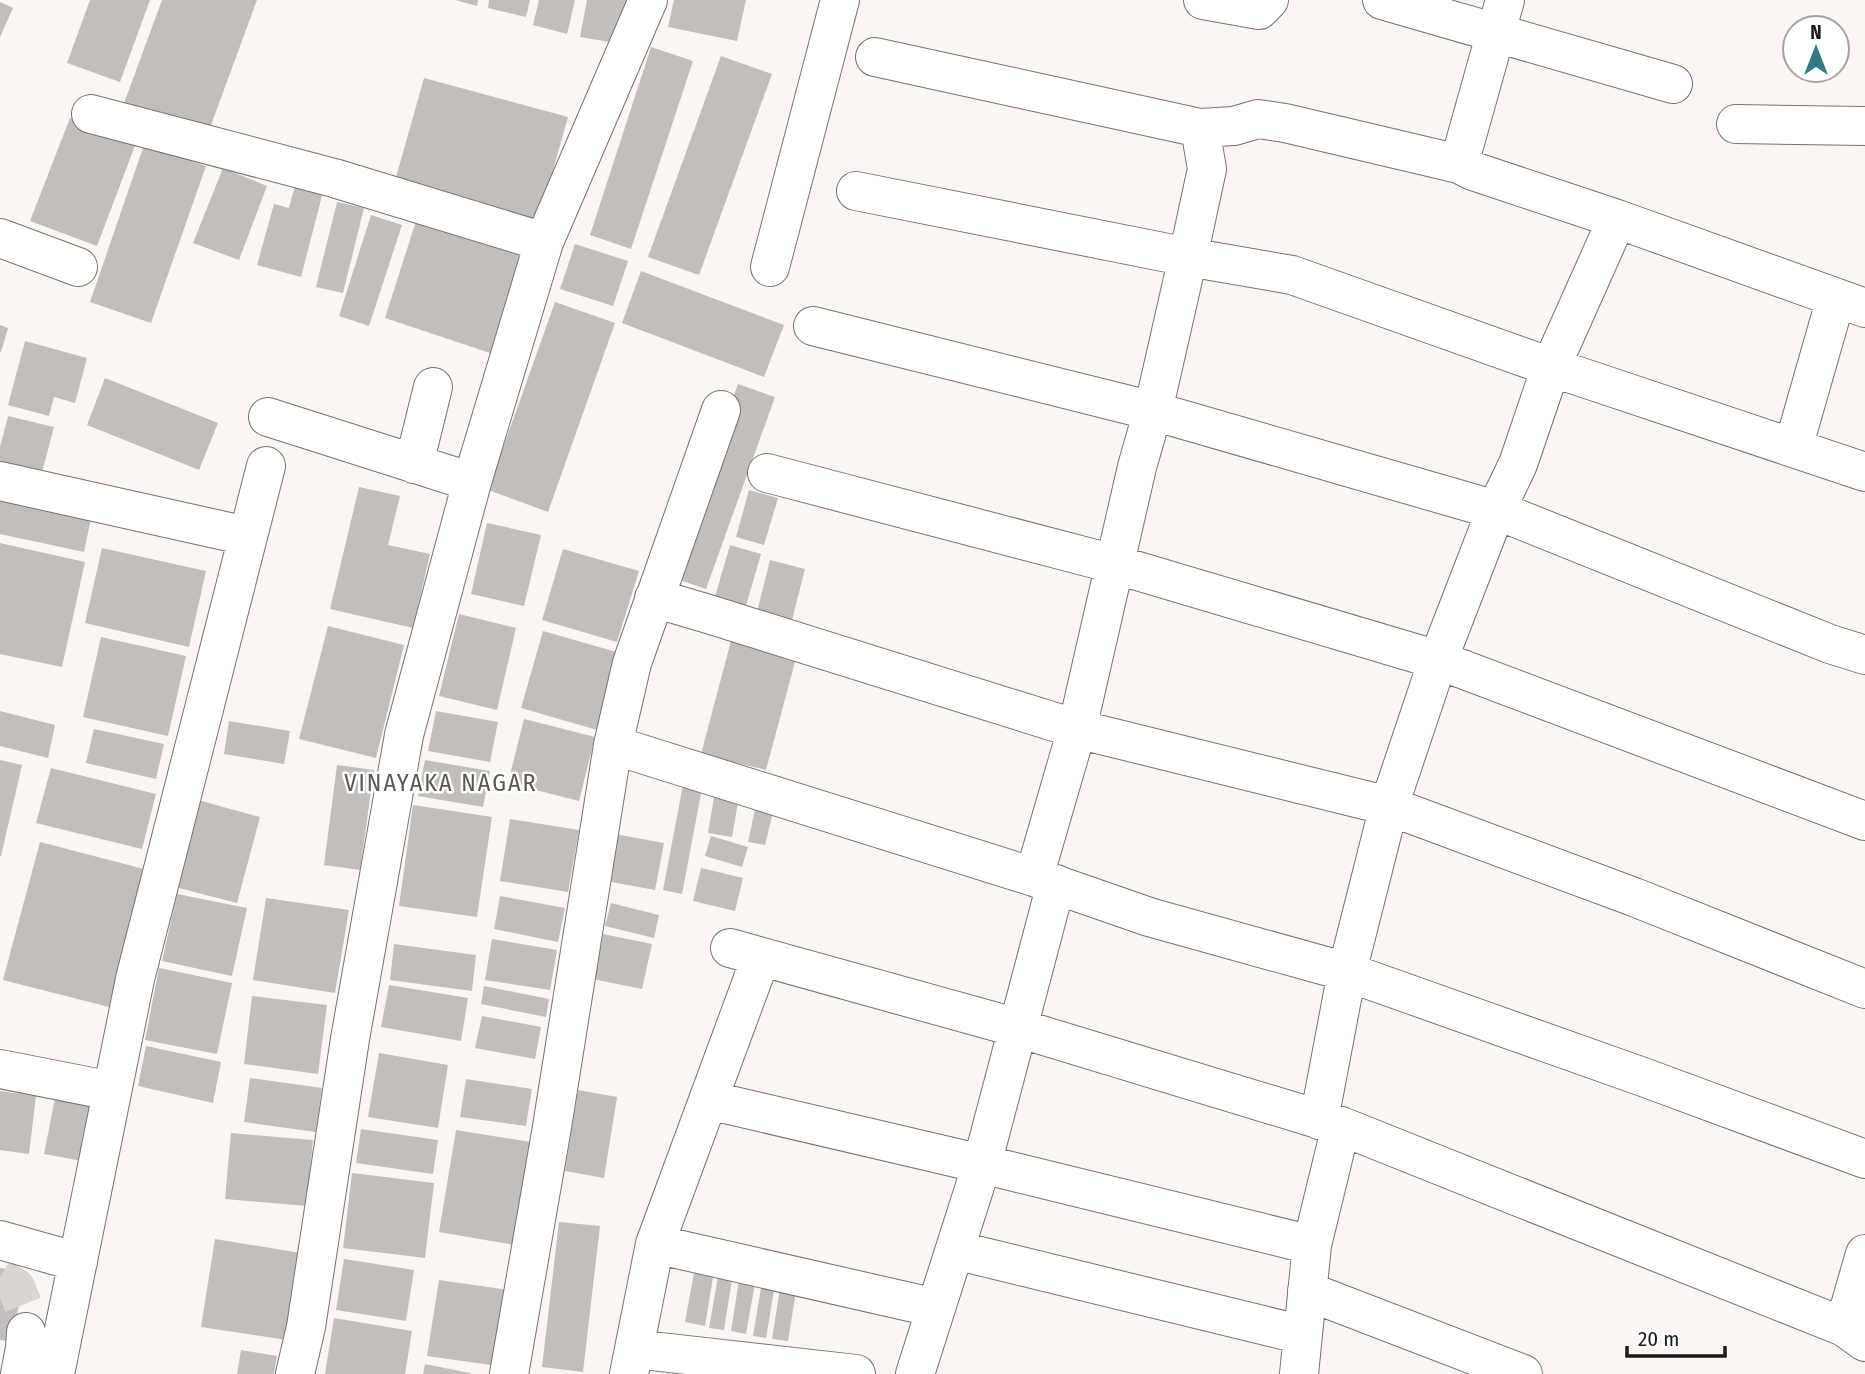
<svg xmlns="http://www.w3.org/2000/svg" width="1865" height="1374" font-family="'Fira Sans Condensed',sans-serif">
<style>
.building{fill:#c2bebc}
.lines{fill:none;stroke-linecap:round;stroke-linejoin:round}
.minor-tunnel{stroke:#d9d5d3;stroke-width:38;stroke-dasharray:38 19;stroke-linecap:butt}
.minor-casing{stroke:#767270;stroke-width:40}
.minor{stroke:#fff;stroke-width:38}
.labels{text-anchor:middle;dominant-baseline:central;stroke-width:5;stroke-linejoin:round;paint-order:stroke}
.neighbourhood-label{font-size:24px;letter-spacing:2px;fill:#5a5755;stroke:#fff}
</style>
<rect width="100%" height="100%" fill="#fbf6f4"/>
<path class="building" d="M90,0h60l-30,82 -53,-19z
M162,0h95l-50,136 -84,-30z
M455,0h23l-1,6z
M489,0h41l-4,17 -38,-9z
M539,0h36l-8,34 -34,-9z
M587,0h41l-7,44 -41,-7z
M674,0h72l-9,41 -69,-14z
M0,2l13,6 -13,29z
M651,47l42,14 -62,188 -41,-14z
M721,56l51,18 -73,201 -51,-18z
M424,78l144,39 -31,110 -144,-39z
M70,118l66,25 -39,103 -67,-25z
M144,145l62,21 -55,157 -61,-21z
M223,168l44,18 -28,74 -46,-17z
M295,185l28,7 -22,85 -44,-12 17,-61 15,4z
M337,202l27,6 -21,85 -27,-6z
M371,215l31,10 -33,101 -30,-10z
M416,221l106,35 -32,97 -105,-35z
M575,244l53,17 -15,45 -53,-17z
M641,271l143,54 -20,52 -142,-54z
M555,302l60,21 -67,189 -60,-22z
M0,325l8,3 -7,24h-1z
M25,341l62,17 -12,45 -21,-6 -5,19 -41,-11z
M105,378l113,45 -19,47 -112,-45z
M738,384l37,13 -69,192 -38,-13z
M8,416l46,11 -13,49 -41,-10v-19z
M359,487l41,9 -12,49 42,9 -17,74 -83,-19z
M0,489l93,20 -9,43 -84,-18z
M749,490l29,8 -14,47 -28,-8z
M487,523l54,12 -17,71 -53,-12z
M0,543l85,19 -23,105 -62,-13z
M730,545l31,9 -16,55 -31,-9z
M102,548l104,23 -17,76 -104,-24z
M563,549l76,22 -22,71 -75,-22z
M770,560l35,9 -13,51 -35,-8z
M459,614l57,14 -19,82 -58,-14z
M328,626l76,19 -28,113 -77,-19z
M543,631l77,22 -23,77 -76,-22z
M101,637l85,19 -18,80 -85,-19z
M731,641l65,17 -30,112 -65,-16z
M0,711l55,14 -7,33 -48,-12z
M436,711l62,11 -8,40 -62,-11z
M524,719l71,18 -16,64 -71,-18z
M229,721l61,10 -6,33 -60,-10z
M94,729l70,15 -8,35 -70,-16z
M0,760l22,5 -21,91h-1z
M425,760l65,11 -7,36 -65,-11z
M337,765l37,5 -14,100 -36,-5z
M51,768l105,26 -14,55 -106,-26z
M683,785l19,3 -20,106 -19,-4z
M715,792l24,4 -7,41 -24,-4z
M198,800l62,17 -23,86 -62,-16z
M757,800l18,4 -10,41 -17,-3z
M413,805l79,12 -15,100 -78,-11z
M510,819l69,11 -11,62 -68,-11z
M615,834l49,9 -9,47 -49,-9z
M711,836l37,11 -6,20 -37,-11z
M40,842l104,27 -35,138 -106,-27z
M701,868l42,10 -8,33 -42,-10z
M177,894l70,14 -15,68 -70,-15z
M500,896l65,12 -7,34 -64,-13z
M266,898l83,12 -14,83 -82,-13z
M611,903l48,12 -5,23 -49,-12z
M603,934l49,10 -10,45 -49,-10z
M492,939l65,11 -7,40 -65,-10z
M394,944l82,11 -4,36 -82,-11z
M159,968l73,15 -15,71 -72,-14z
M389,985l79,13 -7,43 -80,-14z
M484,986l65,13 -3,18 -65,-13z
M252,996l75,9 -9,69 -74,-10z
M482,1016l59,11 -6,32 -60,-11z
M146,1046l75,16 -8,41 -75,-17z
M379,1053l69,12 -10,63 -70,-11z
M250,1078l72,10 -6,44 -72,-10z
M466,1079l66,10 -6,37 -66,-9z
M57,1088l37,7 -12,66 -38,-7z
M578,1090l39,7 -13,81 -39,-7z
M0,1091l36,5 -7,58 -29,-4z
M361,1129l77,11 -5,34 -77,-11z
M456,1130l75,12 -17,103 -75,-13z
M231,1133l82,7 -6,66 -82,-7z
M352,1173l82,10 -9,75 -82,-10z
M559,1222l41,4 -17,146 -41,-5z
M215,1239l86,14 -14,87 -86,-13z
M344,1259l70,11 -8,51 -70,-11z
M696,1262l19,3 -10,61 -20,-4z
M0,1268l25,4 -13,70 -12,-2z
M719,1271l14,2 -9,57 -15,-2z
M740,1274l16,3 -10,57 -15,-3z
M439,1280l70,10 -11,76 -71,-10z
M762,1282l13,2 -9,54 -13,-2z
M781,1282l16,3 -9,56 -16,-2z
M334,1318l78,13 -7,43h-80z
M241,1350l36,6 -3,18h-37z
M425,1364l45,9v1h-47z"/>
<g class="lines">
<path class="minor-tunnel" d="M0,1277l16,10 10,25v20"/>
<g class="minor-casing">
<path id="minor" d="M1203,0l56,10 10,-10
M1382,0l291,84
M875,57l325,71
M91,114l243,64 210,64
M1736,124l129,2
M1459,164l46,-164
M856,191l332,66 104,18 259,92 314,105
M0,238l78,29
M770,267l70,-267
M813,326l340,85 343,99 334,134 35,11
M268,417l204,65
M1793,448l43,-150
M414,464l19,-77
M767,473l347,91 324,96 427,161
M0,481l247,55
M654,598l51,15 372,116 312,77 245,91 231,92
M613,745l421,132 115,40 198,55 296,105 222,82
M1034,877l43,-148 60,-262 16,-56 35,-154 19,-88 -7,-41 34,-2 24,-7 27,4 174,41 14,7 144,48 248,89
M730,948l288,80 323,98 503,201 21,15
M0,1069l112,22
M708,1100l274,64 330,81
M1319,1120l28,-148 42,-166 49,-146 58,-150 22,-46 33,-97 66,-148
M0,1240l78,22
M655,1244l281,64
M955,1250l348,85
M1307,1291l216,83
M1844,1327l21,-73
M634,1349l222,25
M20,1374l5,-26 1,-16
M55,1374l80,-395 131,-513
M295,1374l11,-47 44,-288 54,-304 68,-253 72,-240 104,-242
M509,1374l42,-241 62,-388 19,-82 89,-253
M629,1374l26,-130 106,-287
M915,1374l67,-210 74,-280
M1299,1374l13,-129 29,-119"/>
</g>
<use href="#minor" class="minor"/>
</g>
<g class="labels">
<g class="neighbourhood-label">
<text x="441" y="783">VINAYAKA NAGAR</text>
</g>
</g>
<g transform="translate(1816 49)"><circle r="33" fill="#ffffff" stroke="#a4a3a3" stroke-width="2"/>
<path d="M0-5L12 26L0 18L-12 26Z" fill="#317a80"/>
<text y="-10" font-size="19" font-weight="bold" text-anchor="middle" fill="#1b1919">N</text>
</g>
<path d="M1627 1346v10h98v-10" fill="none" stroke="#1b1919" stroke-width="3.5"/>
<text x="1638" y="1346" font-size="21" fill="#1b1919" stroke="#ffffff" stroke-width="5" paint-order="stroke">20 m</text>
</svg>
